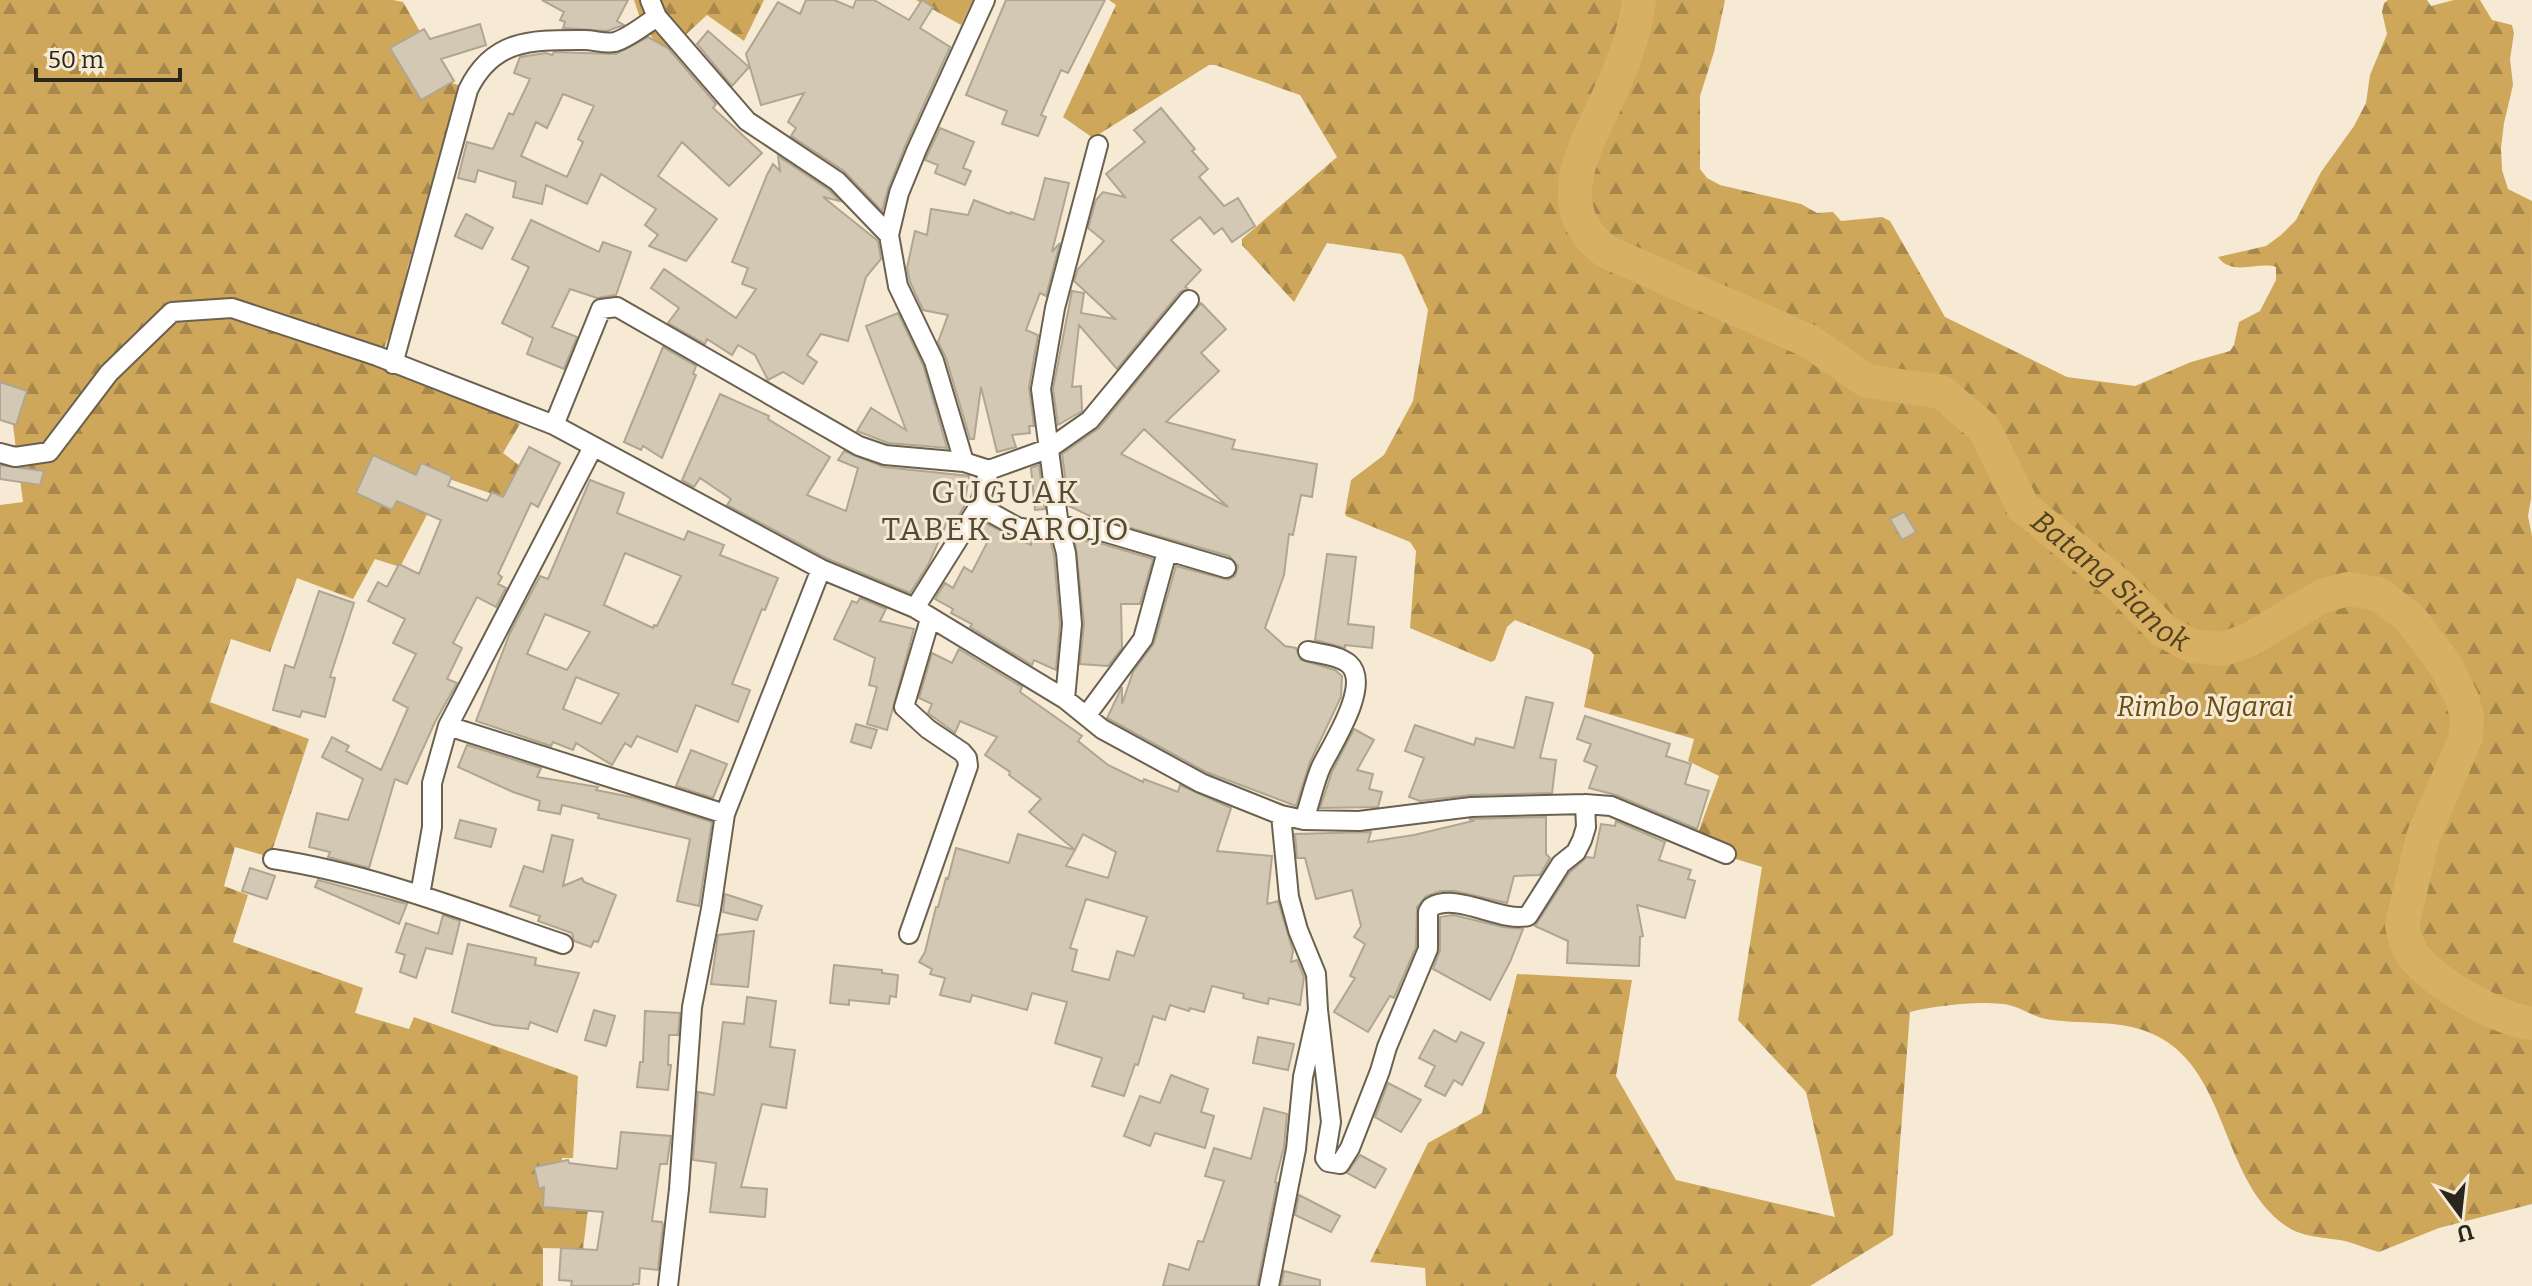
<svg xmlns="http://www.w3.org/2000/svg" width="2532" height="1286" font-family="Bitter,serif">
<style>
.forest{fill:url(#forest-firs)}
.lines{fill:none;stroke-linecap:round;stroke-linejoin:round}
.river{stroke:#d8b063;stroke-width:34}
.building{fill:#d3c8b3;stroke:#b0a591;stroke-width:2;fill-rule:evenodd}
.minor-casing{stroke:#6b614e;stroke-width:22}
.minor{stroke:#fff;stroke-width:18}
.labels{text-anchor:middle;dominant-baseline:central;stroke-width:6;stroke-linejoin:round;paint-order:stroke}
.park-label{font-size:28px;font-style:italic;fill:#694e13;stroke:#f6ead5}
.water-label{font-size:30px;font-style:italic;fill:#524120;stroke:#f6ead5}
.quarter-label{font-size:32px;letter-spacing:2px;fill:#534937;stroke:#f6ead5}
</style>
<defs>
<pattern id="forest-firs" width="22" height="20" patternUnits="userSpaceOnUse" patternTransform="scale(2)"><rect width="22" height="20" fill="#cea75a"/><path d="M5 1l3.5 6h-7zM16 11l3.5 6h-7z" fill="#a7884a"/></pattern>
</defs>
<rect width="100%" height="100%" fill="#f6ead5"/>
<path class="forest" d="M0,0h393l10,2 46,80 9,3 -6,39 -44,142 -10,49 -19,45 141,64 -17,29 21,16 -17,30 -61,-21 -46,89 -25,-8 -22,40 -56,-21 -27,74 -39,-13 -21,63 99,37 -39,118 -35,-10 -11,39 24,9 -15,47 130,46 -8,25 54,16 5,-12 164,59 -5,82h-11l-4,38 31,6 -6,47 -40,-1v38h-543v-781l23,-3 -11,-84 -12,-22z
M634,0h130l-20,41 -37,-26 -41,38 -23,-26z
M916,0h57l-12,25z
M1109,0h616l-11,52 -14,44v73l7,9 13,7 81,19 16,9 16,-1 8,9 41,-4 8,4 55,96 122,60 68,9 56,-24 39,-11 4,-6 5,-23 21,-11 16,-31v-13c-18,-6 -44,10 -58,-10l48,-11 15,-11 15,-15 25,-48 33,-46 12,-23 4,-28 17,-41 -5,-22 2,-9 4,-3h39l4,6 23,-6h26l12,20 20,5 2,8 -4,26 3,26 -9,38 -3,25 1,22 6,19 24,12 -1,298 -3,17 4,20v668l-93,24 -60,24c-11,-3 -23,-8 -34,-11 -20,-4 -42,-3 -59,-15 -68,-47 -56,-162 -138,-194 -33,-13 -68,-7 -102,-13 -12,-2 -22,-10 -34,-13 -22,-7 -79,0 -102,6l-17,223 -83,51h-384l-1,-18 -55,-6 58,-119 54,-30 35,-139 115,6 -16,96 60,104 159,37 -29,-125 -68,-72 24,-153 -69,-21 26,-70 -31,-15 6,-22 -110,-32 10,-52 -4,-5 -75,-30 -8,7 -12,33 -4,2 -81,-34 6,-77 -6,-9 -64,-26 -1,-3 6,-33 33,-25 29,-54 15,-91 -24,-53 -3,-3 -74,-11 -33,59 -52,-57v-6l95,-82 -37,-62 -85,-30h-6l-116,73 -30,-21 53,-112z"/>
<g class="lines">
<path class="river" id="s1" d="M1639,0c-3,27 -14,59 -25,84 -22,53 -72,121 -7,168l202,89 58,40 74,11 43,36 39,79 97,79 44,45 28,15 31,3 28,-10 71,-43 26,-7 30,5 33,25 35,47 16,33 5,18 -1,20 -43,100 -21,88c3,13 6,25 15,35 22,25 82,60 115,63"/>
</g>
<path class="building" d="M542,0h86l-11,21 7,4 -17,6 -44,-3 2,-6 -5,-2 4,-8z
M806,0h28l19,8 3,-8h18l35,20 13,-20 11,7 -13,21 30,19 -44,97 -18,45 -6,22 -38,-40 -53,-35 5,-8 -8,-6 16,-29 -43,12 -15,-51 32,-52 22,12z
M1006,0h99l-37,73 -7,-3 -20,45 5,2 -8,19 -36,-12 5,-13 -41,-16z
M480,24l6,21 -45,14 13,22 -33,19 -31,-52 34,-19 6,10z
M708,31l41,36 -17,19 -35,-42z
M648,37l20,11 48,56 -3,4 49,45 -33,33 -47,-44 -24,34 59,43 -31,42 -37,-15 9,-11 -13,-10 11,-16 -55,-35 -14,30 -41,-19 -4,19 -29,-7 3,-15 -38,-12 -3,12 -17,-4 9,-36 26,7 16,-36 4,2 17,-36 -16,-6 6,-16 26,-4 6,2 2,-3 62,2zM563,94l31,12 -16,33 5,3 -16,35 -46,-21 15,-34 11,6z
M1161,108l34,41 -3,2 16,18 -9,8 25,29 14,-8 17,28 -23,16 -10,-14 -8,6 -14,-17 -29,23 30,30 -16,17 2,1 -7,4 -63,77 -38,-44 -7,62 9,-1 1,25 -24,14 -5,-36 19,-98 12,2 -3,20 34,6 -41,-38 4,-12 26,-28 -16,-13 8,-28 7,-8 22,5 -19,-23 39,-32 -11,-12z
M940,128l34,14 -11,26 8,3 -6,14 -30,-12 3,-8 -13,-5z
M778,156l51,34 11,11 -17,-4 55,44 3,18 -15,18 -18,64 -27,-7 -14,21 10,7 -14,22 -20,-12 -15,8 -13,-25 -17,-10 -6,10 -25,-16 -2,5 -37,-21 11,-15 -28,-20 13,-19 72,49 20,-29 -14,-5 6,-16 -16,-6 35,-87 6,-11 7,7z
M1045,178l24,5 -17,69 8,-9 -14,53 -6,-3 -14,37 12,5 -9,52 5,39h-5l1,7 -18,2 4,12 -19,5 -16,-65 -7,52h-4l-24,-81 -8,-16 10,-27 -25,-5 -13,-28 -3,-14 8,-37 12,4 4,-26 37,6 6,-15 36,14 1,-2 23,8z
M466,214l27,14 -11,21 -27,-13z
M531,220l68,32 4,-10 28,10 -15,43 -19,3 -27,-9 -18,38 25,10 -13,32 -37,-15 6,-16 -31,-15 27,-56 -17,-8z
M1201,303l25,26 -25,24 18,18 -53,51 69,18 -3,9 85,15 -5,33 -11,-2 -8,40 -4,-1 -5,41 -19,53 20,18 11,2 5,12 34,10 7,6 -1,21 -31,65 -14,44 -90,-34 -99,-54 15,-31v17l11,-32 21,-29 22,-77 52,14 7,-4 3,-10 -9,-10 -137,-39 -23,-11 -7,-52 37,-26zM1144,429l84,78 -107,-53z
M898,313l25,52 24,83 -59,-5 -31,-12 14,-23 35,22 -40,-104z
M663,347l33,19 -3,8 3,1 -34,83 -19,-12 -2,4 -17,-8z
M0,382l27,9 -11,34 -16,-5z
M720,394l49,22 -1,3 62,38 -23,38 39,16 12,-43 -20,-8 6,-9 40,16 85,9 -5,31 -8,13 -6,-4 -22,49 -18,28 -84,-35 -97,-52 -2,-1 4,-6 -31,-21 -6,9 -12,-7z
M529,447l31,16 -22,44 -7,-4 -33,71 4,3 -4,7 8,4 -10,19 -19,-10 -24,46 9,5 -15,31 10,4 -22,39 -28,62 -12,-5 -26,89 -41,-11 2,-5 -21,-5 8,-34 31,7 15,-41 -41,-22 10,-20 17,9 -3,5 35,19 27,-62 -15,-8 23,-46 -23,-11 12,-24 -37,-18 10,-19 9,5 12,-23 20,10 22,-54 -44,-19 -5,9 -36,-17 17,-38 43,20 5,-12 31,13 -4,10 39,15 5,-9 11,5z
M0,465l44,6 -4,14 -40,-6z
M1039,465l6,44 -10,1 -4,-42z
M590,480l34,13 -7,20 67,27 4,-9 36,14 -4,10 58,23 -13,32 -3,-1 -30,75 18,6 -12,32 -42,-17 -19,47 -40,-16 -6,11 -6,-4 -13,22 -36,-22 -3,7 -20,-8 -2,4 -75,-25 34,-88 30,-57 8,3zM625,553l56,23 -24,50 -3,-1 -1,3 -49,-23zM545,614l45,18 -23,38 -40,-16zM576,677l43,17 -18,30 -38,-15z
M1904,512l12,20 -14,8 -12,-21z
M983,522l48,23v-3l19,-2 4,15 6,69 -4,46 -22,-10 -2,5 -62,-38 2,-3 -21,-11 2,-4 -18,-10 10,-16 8,5 11,-21 8,5 17,-33 -12,-7z
M1075,540l21,2 57,17 -13,45h-19l1,44 -14,18 -28,-2 4,-41z
M1327,554l29,3 -8,67 26,3 -2,21 -27,-3v3l-30,-8z
M319,591l35,12 -24,74 5,1 -10,39 -23,-6 -2,6 -27,-7 12,-45 9,3z
M860,598l26,11 -6,12 34,8 -27,101 -20,-6 10,-37 -8,-2 6,-27 -41,-19 18,-38 5,2z
M959,649l63,38 -2,5 62,44 -4,5 30,24 35,17 1,-3 34,13 2,-7 51,23 -14,43 55,5 -5,48 11,-3 15,50 -2,11 6,-2 7,17 -4,28 -31,-7 -1,6 -25,-6 1,-4 -32,-8 -8,26 -14,-4 -1,3 -19,-6 -5,15 -12,-4 -15,49 -3,-1 -11,32 -32,-10 10,-28 -47,-15 12,-41 -35,-9 -5,17 -55,-15 -2,7 -30,-7 5,-17 -15,-4 2,-5 -13,-7 6,-10 11,-45h2l8,-29 2,1 8,-31 53,15 9,-29 57,16 -9,16 42,12 8,-26 -33,-18 -8,16 -46,-38 12,-13 -32,-24 1,-3 -25,-17 12,-18 -37,-16 -5,12 -27,-20 4,-9 -13,-6 13,-45 20,10zM1086,899l61,18 -13,39 -17,-5 -8,29 -37,-9 5,-21 -7,-2z
M1526,697l27,6 -13,55 16,2 -4,33 -81,2 -51,6 -11,-4 15,-39 -19,-7 10,-26 59,20 2,-7 38,10z
M1585,716l85,28 -4,12 25,8 -6,20 24,7 -12,38 -81,-34 -27,-7 8,-22 -13,-5 7,-17 -14,-5z
M856,724l21,6 -6,18 -20,-6z
M1354,729l20,11 -17,30 16,4 -4,15 13,3 -4,15 -58,1 12,-36z
M467,745l74,23 -4,9 61,10 -2,3 40,8 76,24 -13,84 -22,-5 13,-62 -92,-21 1,-4 -37,-9 -2,9 -22,-4 2,-9 -27,-9 -55,-25z
M691,750l36,14 -14,34 -37,-12z
M1546,817v37l4,4 -10,17 -26,1 -7,27 -52,-12h-14l-15,5 -9,11 -1,40 -22,51 -4,-2 -22,36 -34,-20 21,-34 -5,-2 15,-32 -11,-7 7,-11 -9,-36 -36,9 -11,-41h-8l-2,-24 76,-2 -3,10 46,-7 59,-14 -4,-2z
M460,820l36,9 -5,18 -36,-9z
M1616,821l49,21 -6,18 32,10 -3,9 7,2 -10,37 -48,-13 6,31 -3,1 -1,29 -72,-3 1,-22 -33,-15 35,-54 17,-15 7,1 7,-34 14,2z
M552,835l21,5 -10,46 19,-8 2,4 32,13 -18,47 -4,-1 -3,6 -17,-6 -2,-8 -34,-12 2,-5 -30,-10 14,-40 19,6z
M250,868l25,8 -8,23 -25,-8z
M318,880l89,24 -8,20 -84,-37z
M725,894l37,12 -5,14 -34,-8z
M443,915l17,6 -8,33 -26,-6 -10,30 -16,-6 5,-17 -9,-3 10,-29 32,11z
M1453,915l50,12 20,2 -13,33 -20,38 -57,-31 7,-19v-33z
M754,931l-6,56 -37,-3 7,-49z
M468,944l68,14 -1,7 44,8 -22,59 -27,-10 -2,7 -35,-4 -41,-13z
M834,965l48,5v3l16,2 -2,22 -6,-1 -1,8 -40,-4v5l-19,-2z
M747,997l29,4 -6,46 25,3 -9,58 -24,-4 -21,83 26,2 -2,28 -55,-5 6,-49 -23,-3 5,-68 16,3 9,-73 21,2z
M594,1010l21,6 -9,30 -21,-6z
M645,1011l35,2 -2,22h-9l-1,30h3l-3,25 -31,-3 3,-25h3z
M1434,1030l22,12 5,-10 23,11 -22,42 -8,-5 -9,16 -20,-10 10,-20 -16,-8z
M1258,1037l36,7 -6,26 -35,-7z
M1171,1075l37,14 -7,23 13,4 -9,32 -50,-15 -5,13 -26,-10 16,-40 20,7z
M1388,1083l33,17 -20,32 -26,-15z
M1264,1108l23,6 -3,33 -9,35 2,1 -20,103h-94l6,-22 20,6 9,-29 5,1 21,-61 -19,-5 9,-28 37,11z
M621,1132l50,4 -4,28h-7l-8,57 10,1 1,3 -5,45 -18,-2 -1,16h-6v2h-62l1,-5 -13,-1 2,-32 36,2 6,-38 -60,-5 1,-20 -5,2 -5,-22 34,-7 1,3 48,6z
M1360,1155l26,14 -11,19 -28,-15z
M1299,1195l41,21 -9,16 -36,-17z
M1284,1271l36,9v6h-39z"/>
<g class="lines">
<g class="minor-casing">
<path id="minor" d="M650,0l7,17 90,104 90,60 52,54
M393,364l75,-274c25,-52 65,-50 116,-50 11,0 20,4 31,2 14,-4 29,-17 42,-25
M554,425l47,-116 16,-2 242,139 26,9 79,7
M0,453l15,4 34,-5 60,-79 63,-61 60,-4 145,48 177,69 267,144 94,39 150,91 37,30 99,54 80,32 23,5 55,1 112,-14 114,-3 26,2 115,48
M989,470l61,-22 40,-28 99,-120
M979,506l38,21 16,3 26,-4 39,4 128,38
M915,608l64,-102 10,-36 -25,-8 -30,-101 -36,-75 -9,-51 10,-42 18,-44 68,-149
M1065,699l7,-75 -6,-71 -7,-27 -18,-137 14,-81 43,-163
M1086,716l57,-77 22,-80 5,-7
M448,726l277,88
M1304,820c6,-17 10,-37 17,-53 10,-21 51,-82 28,-103 -10,-9 -29,-10 -41,-13
M273,859c99,15 195,53 290,85
M420,895l12,-68v-44l16,-57 145,-279
M909,934l59,-168 -1,-8 -5,-6 -34,-23 -24,-22 26,-88
M1318,1010l13,112 -6,36 3,4 12,2 10,-16 30,-77 7,-24 41,-98v-37l3,-5c27,-15 70,16 97,9l33,-52 15,-12 6,-12 4,-13 -1,-23
M668,1286l11,-97 13,-182 19,-98 14,-95 96,-245
M1269,1286l27,-137 7,-72 15,-67 -2,-36 -18,-44 -9,-33 -8,-82"/>
</g>
<use href="#minor" class="minor"/>
</g>
<g class="labels">
<g class="park-label">
<text x="2205" y="706">Rimbo Ngarai</text>
</g>
<g class="water-label">
<text stroke="none"><textPath href="#s1" startOffset="900">Batang Sianok</textPath></text>
</g>
<g class="quarter-label">
<text x="1006" y="492">GUGUAK<tspan x="1006" dy="37">TABEK SAROJO</tspan></text>
</g>
</g>
<g transform="translate(2460 1214) rotate(165)" stroke="#f6ead5" stroke-width="6" paint-order="stroke">
<path d="M0-6L14 30L0 20L-14 30Z" fill="#2a261e"/>
<text y="-12" font-size="22" font-weight="bold" text-anchor="middle" fill="#2a261e">U</text>
</g>
<path d="M36 68v12h144v-12" fill="none" stroke="#2a261e" stroke-width="4"/>
<text x="48" y="68" font-size="24" fill="#2a261e" stroke="#f6ead5" stroke-width="6" paint-order="stroke">50 m</text>
</svg>
